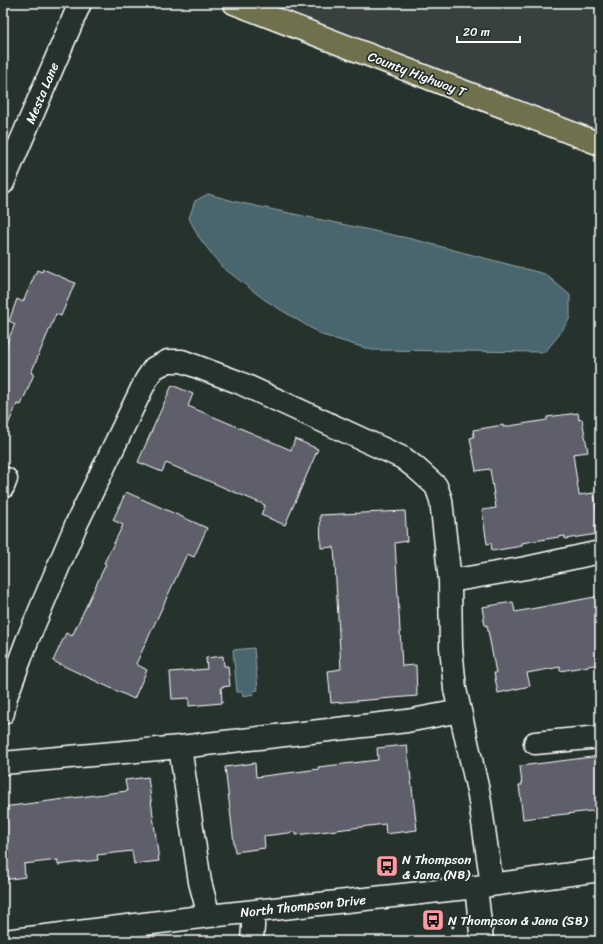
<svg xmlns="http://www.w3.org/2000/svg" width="603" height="944" font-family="Sriracha,sans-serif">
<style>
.built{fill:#374040}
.water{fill:#48666e;stroke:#91a3a8}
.building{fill:#5f5f6c;stroke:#fff}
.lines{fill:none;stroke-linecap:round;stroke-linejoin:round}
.minor-casing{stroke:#fff;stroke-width:25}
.major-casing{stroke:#fff;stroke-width:25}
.path{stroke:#fff;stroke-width:2.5;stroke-dasharray:3 3;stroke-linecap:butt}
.minor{stroke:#26332d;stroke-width:22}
.major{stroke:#6e714b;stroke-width:22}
.labels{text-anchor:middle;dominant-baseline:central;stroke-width:3.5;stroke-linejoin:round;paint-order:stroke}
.street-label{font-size:13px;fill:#fff;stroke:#26332d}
.poi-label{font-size:13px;fill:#fff;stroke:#26332d;text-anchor:start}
</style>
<rect width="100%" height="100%" fill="#26332d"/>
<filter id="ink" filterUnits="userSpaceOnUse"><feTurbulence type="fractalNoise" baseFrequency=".025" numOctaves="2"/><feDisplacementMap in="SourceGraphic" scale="8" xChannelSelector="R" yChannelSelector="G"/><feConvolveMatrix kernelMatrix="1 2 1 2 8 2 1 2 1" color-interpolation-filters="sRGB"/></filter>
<g filter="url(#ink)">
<path class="built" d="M234,3h366v141z"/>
<path class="water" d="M208,194l29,8 175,37 133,35 25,21v23l-11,17 -14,17 -173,-2 -50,-15 -57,-35 -44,-34 -23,-30 -9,-18 6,-17z
M254,648l4,42 -5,1 1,3 -11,2 -1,-4h-5l-4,-42z"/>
<path class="building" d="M43,269l32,14 -14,33 -5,-2 -25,59 3,1 -13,31 -4,-1 -14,32v-84l12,-28 -6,-3 8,-22 6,3 14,-32 5,2z
M172,385l21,9 -5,12 45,19 58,25 4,-11 23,10 -33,76 -24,-10 4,-10 -99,-42 -4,9 -24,-10z
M578,413l1,7 3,-1 6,33 -15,2 6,41 15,-2 5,33h-4l2,8 -32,5v-3l-43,7v3l-30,5 -1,-8 -4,1 -5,-34 14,-2 -6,-39 -14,2 -6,-33 4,-1 -1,-7 30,-5v2l44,-7v-3z
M126,492l81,36 -13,29 -7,-3 -51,110 11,6 -13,29 -81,-38 13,-28 6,3 34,-72 -2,-1 19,-38 -10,-5z
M405,511l2,30 -12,2 7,123 14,-1 1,31 -86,7 -3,-32 13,-2 -7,-122 -13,1 -1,-33z
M600,596v68l-40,7v-4l-33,6 3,13 -32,7 -4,-20h2l-9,-48 -2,1 -3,-19 31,-5 2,10z
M223,656l1,10h4l2,20 -9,1 1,16 -33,3v-8l-17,1 -2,-27 37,-3 -1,-11z
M407,745l10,85 -31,4 -1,-10 -89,11v-3l-32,4 1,12 -30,4 -10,-85 30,-4 1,14 63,-8 -1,-2 60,-7 -1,-12z
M600,756v54l-77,9 -4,-34h3l-2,-19z
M148,777l11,84 -25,3 -2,-13 -35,4 1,5 -40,5v-5l-34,4 1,13 -22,3v-73l124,-16 -2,-11z"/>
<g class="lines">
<g class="minor-casing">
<path id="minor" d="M3,183l77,-180
M3,487l3,-8
M450,581l76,-13 74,-16
M3,713l3,-16 21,-56 49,-116 70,-145 8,-12 14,-7h14l56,21 165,76 13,10 20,18 5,14 9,81 1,66 4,42 24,106 13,90
M535,743l65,-6
M180,747l20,135 9,34
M3,763l177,-16 227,-26 53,-10
M476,887l6,54
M5,941l204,-25 267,-29 124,-17
M252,941l2,-30"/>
</g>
<g class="major-casing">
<path id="major" d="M234,3l366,141"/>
</g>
<path class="path" d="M452,928l5,-7"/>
<use href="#minor" class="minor"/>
<use href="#major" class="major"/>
</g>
</g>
<defs>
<g id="bus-square" transform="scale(1.15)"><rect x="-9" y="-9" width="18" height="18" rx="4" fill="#ff9aa2" stroke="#26332d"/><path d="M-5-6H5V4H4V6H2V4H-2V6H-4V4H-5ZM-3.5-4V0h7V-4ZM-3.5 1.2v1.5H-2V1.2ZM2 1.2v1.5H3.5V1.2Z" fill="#111"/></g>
</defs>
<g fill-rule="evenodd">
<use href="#bus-square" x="387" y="866"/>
<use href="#bus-square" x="433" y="920"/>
</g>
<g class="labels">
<g class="street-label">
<text transform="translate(417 74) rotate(21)">County Highway T</text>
<text transform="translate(42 93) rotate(-67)">Mesta Lane</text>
<text transform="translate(303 906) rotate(-6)">North Thompson Drive</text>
</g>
<g class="poi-label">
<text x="402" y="859">N Thompson<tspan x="402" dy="15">&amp; Jana (NB)</tspan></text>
<text x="448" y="920">N Thompson &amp; Jana (SB)</text>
</g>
</g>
<rect width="603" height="944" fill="none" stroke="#26332d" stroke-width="16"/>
<rect x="8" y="8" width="587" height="928" fill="none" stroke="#fff" stroke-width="1.5" filter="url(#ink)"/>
<path d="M457 36v6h63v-6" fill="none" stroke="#ffffff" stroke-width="2"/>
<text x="463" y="36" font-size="12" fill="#ffffff" stroke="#26332d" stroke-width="3" paint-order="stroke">20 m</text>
</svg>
